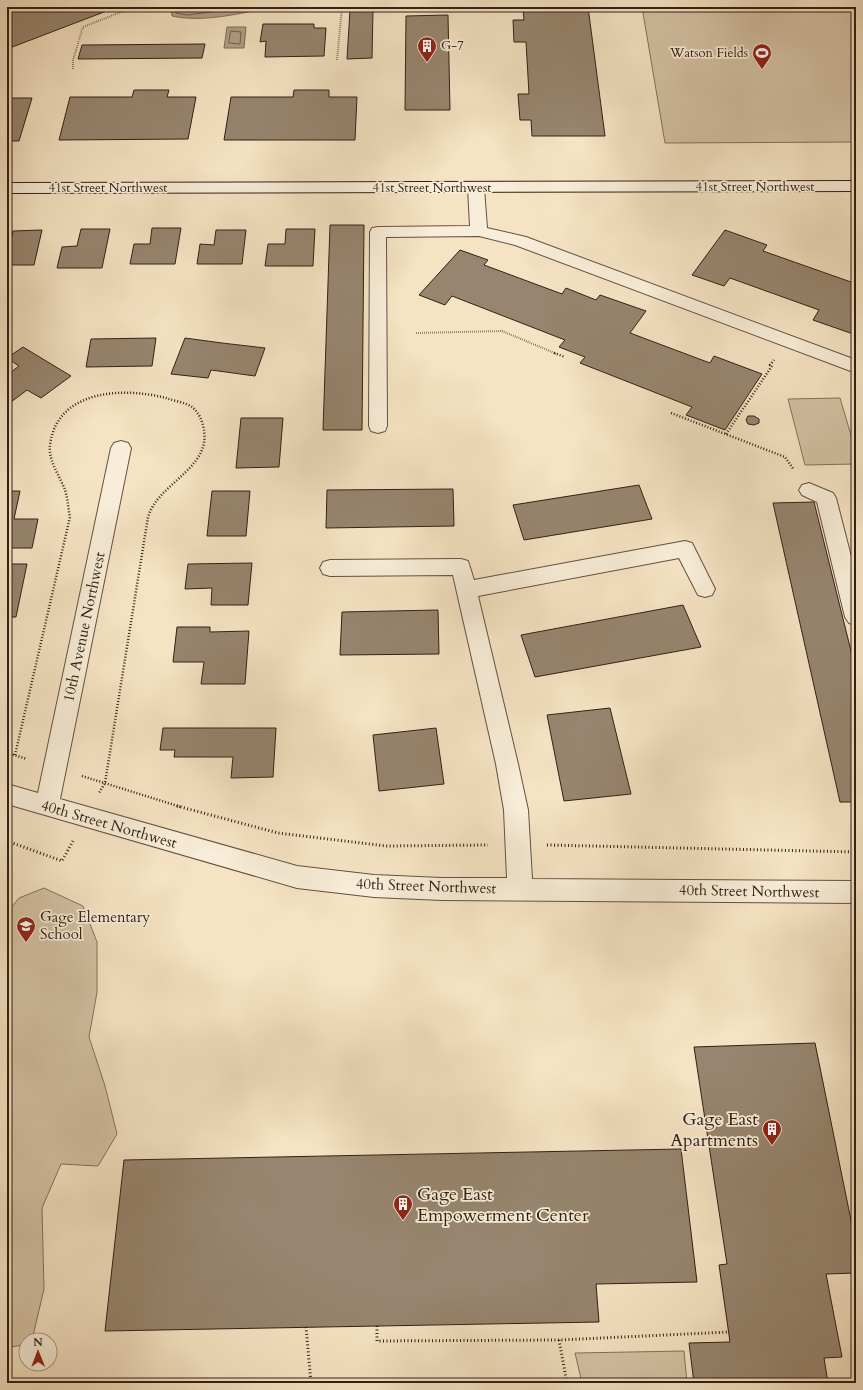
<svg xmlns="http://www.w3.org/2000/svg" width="863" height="1390" font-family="Cardo,serif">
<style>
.green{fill:#d4c2a5;stroke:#83715d}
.water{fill:#b3a188;stroke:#7f6d5a}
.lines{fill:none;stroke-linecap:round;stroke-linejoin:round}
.shore{stroke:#72604e;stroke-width:1}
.building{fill:#97856f;stroke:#322015}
.minor-casing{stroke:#635140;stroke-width:2}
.secondary-casing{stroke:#322015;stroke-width:2}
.path-far2{stroke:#322015;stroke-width:2;stroke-dasharray:0.5 1.5;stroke-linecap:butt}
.path-far1{stroke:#322015;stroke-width:2.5;stroke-dasharray:1 2;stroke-linecap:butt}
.path{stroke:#322015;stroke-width:3;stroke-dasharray:1 2.5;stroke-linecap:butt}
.minor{fill:#f8edd8;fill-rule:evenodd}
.secondary{fill:#f8edd8;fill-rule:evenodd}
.labels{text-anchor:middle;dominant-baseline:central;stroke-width:3.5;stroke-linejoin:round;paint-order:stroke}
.far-poi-label{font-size:13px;fill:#322015;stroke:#f8edd8;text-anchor:start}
.far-street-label{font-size:13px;fill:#322015;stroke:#f8edd8}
.street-label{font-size:15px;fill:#322015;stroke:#f8edd8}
.poi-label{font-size:15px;fill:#322015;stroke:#f8edd8;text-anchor:start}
.near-poi-label{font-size:18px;fill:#322015;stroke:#f8edd8;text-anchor:end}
</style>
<rect width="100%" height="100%" fill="#f5e3c3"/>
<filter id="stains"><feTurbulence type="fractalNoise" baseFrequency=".005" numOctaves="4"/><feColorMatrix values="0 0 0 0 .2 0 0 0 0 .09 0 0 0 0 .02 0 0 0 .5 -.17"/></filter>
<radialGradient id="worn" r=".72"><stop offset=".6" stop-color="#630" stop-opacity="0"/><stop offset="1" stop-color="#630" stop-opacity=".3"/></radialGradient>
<path class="green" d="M642,7h214v135l-191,1z
M840,398l16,54v12l-51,1 -17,-66z
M44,888l39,18 14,36v50l-8,45 16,49 12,48 -19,32 -37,-2 -19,44 2,81 -12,51h-6v4l-19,4v-435l12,-15z
M684,1351l3,32h-105l-7,-30z"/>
<path class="water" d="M176,7h97c-32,6 -69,16 -101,9l-1,-7z
M227,27h19l-2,21h-20z"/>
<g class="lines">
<path class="shore" d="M176,7v6l11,2 65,-8
M231,31l10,1 -1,12 -11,-1z"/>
</g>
<path class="building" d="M7,7h110l-110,42z
M588,7l17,129h-73l-1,-16h-11l-2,-26h11l-3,-52h-12l-1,-22h11l-1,-12z
M373,9l-1,49 -25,1 3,-49z
M448,15l2,95h-45l1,-94z
M263,24h51v4h12l-2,28 -59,1 1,-16 -6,1z
M205,44l-3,14 -124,1 4,-14z
M134,90h35l-2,7h29l-8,42 -129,1 11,-43h62z
M294,90h35v7h28l-2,43h-131l7,-43h62z
M7,98h25l-13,43h-12z
M330,225h34l-2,205h-39z
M152,228h29l-6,36h-45l4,-20h16z
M81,229h29l-8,39h-45l5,-21 15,-1z
M286,229h29l-2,37h-48l3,-22h17z
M42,230l-8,35h-27v-21h3l3,-13z
M216,230h30l-4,34h-45l3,-20 14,1z
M725,230l42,15 -4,6 88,31 3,-4 2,1v56l-43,-15 6,-10 -89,-32 -6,8 -32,-11z
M460,250l28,10 -4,5 78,29 4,-6 30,12 4,-5 46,16 -16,22 80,30 4,-7 48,18 -37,56 -39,-15 6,-8 -112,-44 5,-6 -26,-10 6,-7 -113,-44 -7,9 -26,-10z
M156,338l-4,28 -66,1 5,-28z
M185,338l37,5 43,5 -10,28 -44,-6 -3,8 -37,-4z
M23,347l48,29 -30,22 -14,-8 -20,15v-30l12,-9 -12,-8z
M748,416h6l5,3v4l-5,2 -6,-1 -2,-4z
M241,418h42l-4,49 -43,1z
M639,485l13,34 -128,21 -11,-35z
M453,489l1,37 -128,2 1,-38z
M7,491h13l-6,28h24l-6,29h-25z
M212,491h38l-4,45h-39z
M814,502l42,169v131h-16l-67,-299z
M252,563l-4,42h-37l1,-17 -27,1 3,-25z
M7,564h20l-11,53h-9z
M683,605l18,42 -166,30 -14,-42z
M438,610l1,44 -99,1 2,-43z
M177,627h33v5l39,-1 -4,53h-44l3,-22h-31z
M610,708l21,86 -67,7 -17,-86z
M163,728h113l-3,49 -42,1 2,-21h-59l1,-7h-15z
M436,728l8,56 -65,7 -6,-56z
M815,1043l41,202v28l-30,1 16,83 -18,1 4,25h-134l-5,-40 41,-1 -11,-77 8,-1 -33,-217z
M681,1149l16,133 -101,2 3,38 -494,9 19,-171z"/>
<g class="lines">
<g class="minor-casing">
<path id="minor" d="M476,183l6,1 2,4 3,40 39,9 330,123v13l-341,-128 -36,-9 -93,1 1,189 -2,5 -7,2 -7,-2 -2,-5 1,-194 2,-4 6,-1 92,-1 -2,-38 2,-4z
M121,441l7,2 3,5 -71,351 237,67 77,9 68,3h65l-3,-68 -8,-46 -43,-189 -123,1 -7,-2 -3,-6 3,-6 7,-2 131,-1 7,2 6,19 211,-39 7,2 23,46 -3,6 -7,2 -7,-2 -19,-37 -201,38 40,168 10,46 4,69 324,2v22l-414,-3 -68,-3 -77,-9 -290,-84v-20l31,9 73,-345 3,-5z
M809,483l24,10 3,5 20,78v49l-7,-2 -4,-6 -28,-115 -15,-7 -3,-5 3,-5z"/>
</g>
<g class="secondary-casing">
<path id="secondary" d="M856,181v10l-849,2v-10z"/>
</g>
<path class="path-far2" d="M337,60l5,-53
M73,69v-9l10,-33 51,-20
M416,333l86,-2 55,23"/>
<path class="path-far1" d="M554,353l11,4
M671,413l114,44 9,13
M726,434l46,-68 -2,-1 4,-5
M7,753l20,6
M15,755l55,-238c-2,-9 -2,-18 -5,-27 -5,-14 -17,-29 -15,-45 7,-56 74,-58 116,-47 8,3 19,4 26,9 10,8 14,24 12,36 -6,30 -47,44 -56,74l-43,266 -6,10
M82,776l99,31"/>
<path class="path" d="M177,806l101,27 108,13 102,-1
M7,841l55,20 11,-20
M547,845l309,7
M377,1326v15l182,-1 170,-8
M306,1327l5,56
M559,1340l8,43"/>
<use href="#minor" class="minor"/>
<use href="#secondary" class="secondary"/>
</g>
<defs>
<g id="building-pin" transform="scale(1)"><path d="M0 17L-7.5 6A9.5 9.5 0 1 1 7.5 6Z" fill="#8f2418" stroke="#f8edd8"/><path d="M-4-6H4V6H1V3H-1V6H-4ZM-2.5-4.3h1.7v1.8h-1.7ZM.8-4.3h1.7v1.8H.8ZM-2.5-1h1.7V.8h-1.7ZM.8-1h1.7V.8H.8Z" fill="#fff"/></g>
<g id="stadium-pin" transform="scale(1)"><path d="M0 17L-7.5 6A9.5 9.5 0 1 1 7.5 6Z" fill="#8f2418" stroke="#f8edd8"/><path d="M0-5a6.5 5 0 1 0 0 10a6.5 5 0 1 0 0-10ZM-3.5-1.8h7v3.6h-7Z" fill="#fff"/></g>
<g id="school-pin" transform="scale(1)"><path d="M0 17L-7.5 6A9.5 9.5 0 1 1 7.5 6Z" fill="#8f2418" stroke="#f8edd8"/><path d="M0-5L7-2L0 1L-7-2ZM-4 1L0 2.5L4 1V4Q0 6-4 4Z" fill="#fff"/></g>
</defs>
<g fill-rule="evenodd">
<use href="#building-pin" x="427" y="46"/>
<use href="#stadium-pin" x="762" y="53"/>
<use href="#school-pin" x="26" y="926"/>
<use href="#building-pin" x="772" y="1129"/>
<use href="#building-pin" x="403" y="1204"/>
</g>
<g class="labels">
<g class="far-poi-label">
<text x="441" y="46">G-7</text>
<text x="748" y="53" text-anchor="end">Watson Fields</text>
</g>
<g class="far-street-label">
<text x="755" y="187">41st Street Northwest</text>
<text x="108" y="188">41st Street Northwest</text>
<text x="432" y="188">41st Street Northwest</text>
</g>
<g class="street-label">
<text transform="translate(84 627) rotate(-78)">10th Avenue Northwest</text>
<text transform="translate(109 824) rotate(16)">40th Street Northwest</text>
<text transform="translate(426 886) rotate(2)">40th Street Northwest</text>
<text transform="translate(749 891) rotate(1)">40th Street Northwest</text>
</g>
<g class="poi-label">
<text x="40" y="917">Gage Elementary<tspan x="40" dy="17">School</tspan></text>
</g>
<g class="near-poi-label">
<text x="758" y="1119">Gage East<tspan x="758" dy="21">Apartments</tspan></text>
<text x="417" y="1194" text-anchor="start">Gage East<tspan x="417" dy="21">Empowerment Center</tspan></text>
</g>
</g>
<rect width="863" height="1390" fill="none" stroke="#f5e3c3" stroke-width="24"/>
<rect x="8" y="8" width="847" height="1374" fill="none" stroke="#322015" stroke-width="2"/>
<rect x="12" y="12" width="839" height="1366" fill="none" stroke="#322015"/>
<g transform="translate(38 1352) rotate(359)"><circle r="19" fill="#f8edd8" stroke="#a99b8a"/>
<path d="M0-3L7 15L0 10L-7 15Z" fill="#8f2418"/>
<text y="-6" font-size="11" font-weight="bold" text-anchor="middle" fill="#322015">N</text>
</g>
<rect width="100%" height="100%" filter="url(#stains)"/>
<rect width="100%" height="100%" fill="url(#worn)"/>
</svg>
